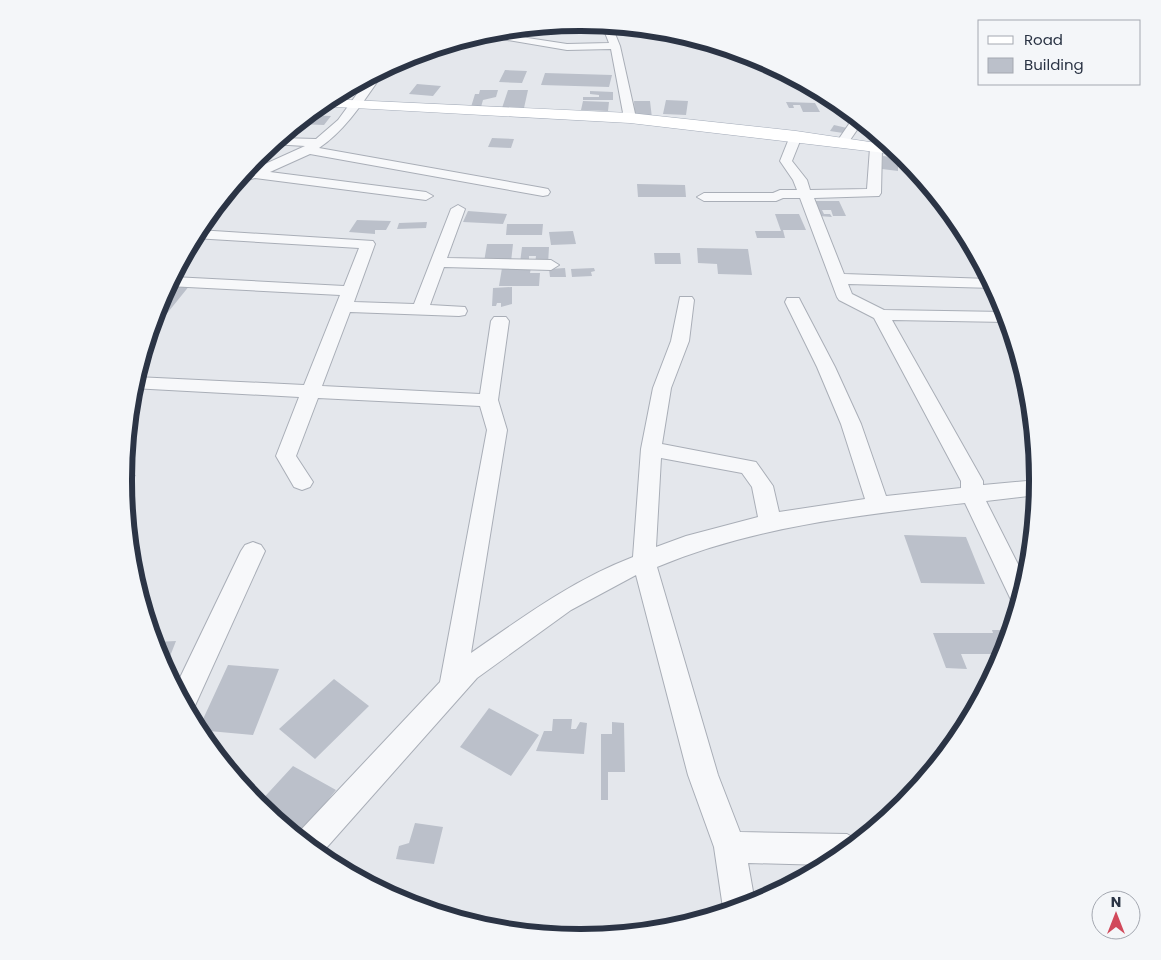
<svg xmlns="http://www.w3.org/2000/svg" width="1161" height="960" font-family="Poppins,sans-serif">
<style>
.building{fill:#bbc0ca}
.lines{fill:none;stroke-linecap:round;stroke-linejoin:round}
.minor-casing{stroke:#a9aeb7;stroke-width:2}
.primary-casing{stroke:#a3abb8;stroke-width:1}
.minor{fill:#f7f8fa;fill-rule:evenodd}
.primary{fill:#fff;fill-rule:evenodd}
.rim{fill:none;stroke:#2b3445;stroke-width:6}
</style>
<rect width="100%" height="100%" fill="#e4e7ec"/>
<path class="building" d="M505,70l22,1 -5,12 -23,-1z
M545,73l67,2 -3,12 -68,-2z
M417,84l24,2 -8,10 -24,-2z
M480,90h18l-2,7 -13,3 -2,7h-10l4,-13h4z
M508,90h20l-4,18h-22z
M590,91l23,1v8h-30v-3h16v-2l-9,-1z
M666,100l22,1 -2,14 -23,-1z
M583,101l26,1 -1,9 -27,-1z
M634,101h16l2,17h-17z
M786,102l29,1 5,9h-17l-3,-7h-7l1,3h-5z
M308,115l23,1 -7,9 -27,-1z
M834,125l13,3 -4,5 -13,-2z
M492,138l22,1 -3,9 -23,-1z
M883,156l15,2v13l-16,-2z
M637,184l48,1 1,12h-48z
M813,201h26l7,15h-13l-2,-6h-9l2,4h6l2,3 -13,-1z
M468,211l39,3 -4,10 -40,-2z
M775,214h24l7,16h-23l2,8h-28l-2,-7h26z
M357,220l34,1 -5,9h-11v4l-26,-2z
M427,222l-1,6 -29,1 2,-6z
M507,224h36l-1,11h-36z
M573,231l3,13 -25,1 -2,-13z
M487,244h26l-2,18h-27z
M522,247h27l-1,17h-13l1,-8h-7v7h-9z
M697,248l51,1 4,26 -34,-1 -1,-10 -19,-1z
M654,253h26l1,11h-26z
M502,268h29l-1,5h10l-1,13h-40z
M565,268l1,9h-16l-1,-8z
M594,268l1,3 -4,1 1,4 -20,1 -1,-8z
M169,284l21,1 -42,52 10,-32z
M512,287v17l-11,3v-4h-4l-1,3h-4l1,-18z
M124,474l12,1 -12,20 -1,-15z
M904,535l62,2 19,47 -64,-1z
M992,630h19l-7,24h-43l6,15 -21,-1 -13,-35h60z
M176,641l-11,28 -11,-27z
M228,665l51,4 -26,66 -55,-5z
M334,679l35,27 -54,53 -36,-30z
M489,708l50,27 -28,41 -51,-29z
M553,719h19l-1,10h5l4,-7 7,1 -3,31 -48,-3 8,-20h8z
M612,722l12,1 1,49h-17v28h-7v-66h11z
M293,766l43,24 -38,47 -40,-33z
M415,823l28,4 -9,37 -38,-5 3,-13 10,-3z"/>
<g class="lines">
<g class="minor-casing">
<path id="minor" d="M602,25l10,1 8,20 16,72 -2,2h-8l-2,-2 -13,-69 -44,1 -89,-15 10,-3 79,12 42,-1z
M382,70l2,2c-19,27 -37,57 -65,76l224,40 5,1 2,3 -2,3 -5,1 -233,-42 -40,18 156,20 7,4 -7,4 -171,-22 -20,5 8,-9 62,-28 -33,-2 8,-6 36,1 22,-19 32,-44z
M848,110l11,10 2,4 -15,22 -4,1 -6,-4 13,-19 -4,-11z
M796,132l6,4 -10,25 15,19 3,10 57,-1 3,-41 6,-4 6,4 -1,45 -2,3 -65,2 30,76 145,5 5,9 -146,-4 4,10 32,16 121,2 2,10 -115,-2 91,161v4l55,-5 -1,15 -51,6 40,79 -7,24 -7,-2 -47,-99c-105,12 -210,23 -308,64l61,208 22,57 107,2 12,7 -33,24 -78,-2 7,40 -31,9 -1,-4 -9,-61 -26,-72 -52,-200 -65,35 -94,68 -157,177 -24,-19 1,-2 143,-152 47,-252 -7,-24 -162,-8 -22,58 17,26 -3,5 -8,3 -8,-3 -18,-31 23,-59 -167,-9 4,-11 168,8 36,-90 -172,-9 5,-9 171,9 15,-38 -165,-10 4,-8 175,11 2,3 -21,58 60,2 37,-95 7,-4 7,4 -18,49 104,2 8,5 -8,5 -107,-3 -14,38 35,2 2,4 -2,4 -6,1 -109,-4 -28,74 158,8 11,-73 3,-4h12l3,4 -11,79 9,30 -36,223c52,-36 102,-73 162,-96l8,-108 12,-61 18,-47 9,-44h12l2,3 -5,41 -18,47 -9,56 94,18 17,24 6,26 86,-13 -24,-75 -24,-57 -32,-65 2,-4h12l2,4 34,65 26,57 25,72 75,-8v-7l-87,-163 -35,-18 -2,-3 -37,-99h-17l-7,3h-72l-7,-4 7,-4h69l7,-3h17l-4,-10 -13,-19 10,-25zM661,458l81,15 10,14 6,30 -72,19 -30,11z
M253,542l8,3 4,6 -72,159 -5,1 -13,-23 66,-137 4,-6z"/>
</g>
<g class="primary-casing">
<path id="primary" d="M328,99l302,14 166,18 94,14 12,10 -272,-32 -312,-17z"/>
</g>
<use href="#minor" class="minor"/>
<use href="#primary" class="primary"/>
</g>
<path d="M0 0H1161V960H0ZM580 31H581A448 448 0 0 1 1029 479V481A448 448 0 0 1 581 929H580A448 448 0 0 1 132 481V479A448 448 0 0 1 580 31Z" fill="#f4f6f9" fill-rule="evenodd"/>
<path class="rim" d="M580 31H581A448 448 0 0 1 1029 479V481A448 448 0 0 1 581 929H580A448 448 0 0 1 132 481V479A448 448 0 0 1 580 31Z"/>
<rect x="978" y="20" width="162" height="65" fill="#f4f6f9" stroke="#a4a8b1"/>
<rect x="988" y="36" width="25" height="8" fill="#ffffff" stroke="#a4a8b1"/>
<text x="1024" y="45" font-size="15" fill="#2b3445">Road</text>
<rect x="988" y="58" width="25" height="15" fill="#bbc0ca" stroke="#a4a8b1"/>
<text x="1024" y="70" font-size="15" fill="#2b3445">Building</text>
<g transform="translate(1116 915)"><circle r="24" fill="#f4f6f9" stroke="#a4a8b1"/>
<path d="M0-4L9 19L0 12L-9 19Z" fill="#d1495b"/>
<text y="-8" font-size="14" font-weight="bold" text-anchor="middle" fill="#2b3445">N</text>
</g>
</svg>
